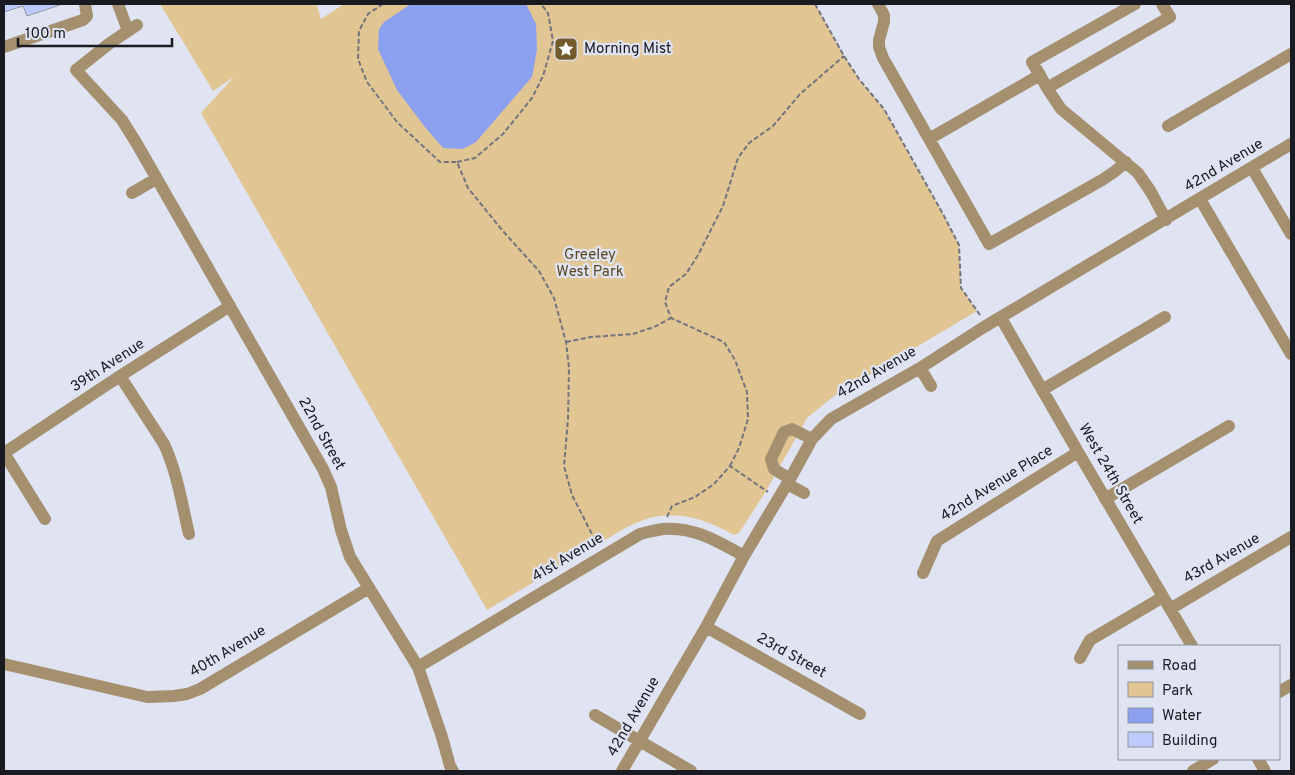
<svg xmlns="http://www.w3.org/2000/svg" width="1295" height="775" font-family="Overpass,sans-serif">
<style>
.green{fill:#e1c593}
.water{fill:#8ba0ef}
.building{fill:#bccbfc;stroke:#9398a5}
.lines{fill:none;stroke-linecap:round;stroke-linejoin:round}
.path{stroke:#72757f;stroke-width:2;stroke-dasharray:5 2.5;stroke-linecap:butt}
.minor{stroke:#a4906e;stroke-width:12}
.labels{text-anchor:middle;dominant-baseline:central;stroke-width:4.5;stroke-linejoin:round;paint-order:stroke}
.poi-label{font-size:15px;fill:#191b20;stroke:#dfe3f2;text-anchor:start}
.street-label{font-size:15px;fill:#191b20;stroke:#dfe3f2}
.park-label{font-size:15px;fill:#5a4621;stroke:#dfe3f2}
</style>
<rect width="100%" height="100%" fill="#dfe3f2"/>
<path class="green" d="M160,4h159l-2,1 4,14 23,-15h471l29,52 15,23 25,30 59,105 16,31 2,43 16,23 -143,85 -27,22 -41,73 -27,42 -5,2c-26,-15 -54,-25 -85,-17 -7,2 -15,6 -22,9l-140,83 -286,-497 33,-36 -21,14z"/>
<path class="water" d="M411,4h115l10,20 1,26 -5,27 -56,65 -13,7 -20,-1 -18,-21 -28,-37 -19,-41 1,-20 5,-7z"/>
<path class="building" d="M4,4h56v1l-33,11 -4,-10 -19,6z"/>
<g class="lines">
<path class="path" d="M383,4l-15,10 -9,17 -1,28 9,23 30,40 43,40h17l11,26 34,42 37,41 15,27 12,44 3,26 -1,51 -4,47 8,29 25,49
M815,4l29,52 15,23 25,30 59,105 16,31 2,43 19,27
M457,162l18,-4 28,-24 29,-36 11,-22 10,-35 -5,-28 -7,-9
M566,342l25,-5 42,-3 21,-7 17,-9
M730,466l9,-18 9,-29 -1,-27 -12,-32 -11,-18 -53,-24 -6,-16 4,-15 17,-13 12,-19 25,-49 15,-48 11,-15 24,-17 27,-32 44,-38
M667,517l5,-11 23,-9 19,-13 16,-18 38,26"/>
<path class="minor" d="M118,4l10,27
M878,4l6,11v7l-5,18v7l4,11 106,186 113,-64 12,-8 12,-10
M1162,4l8,13 -123,71 14,21 77,64 13,19 15,28
M137,25l-27,18 -34,27 46,50 15,24 186,325 8,18 10,43 9,27 68,110 24,70 8,29 3,5
M4,47l79,-27 4,-4 -2,-12
M1040,75l-8,-13 103,-58
M1168,126l123,-72
M929,139l111,-64 7,13
M1252,168l39,66
M132,193l24,-14
M1200,199l91,155
M1001,318l77,134 114,194
M920,368l11,18
M120,376l44,68c13,28 18,60 25,90
M1042,390l123,-73
M4,453l116,-77 110,-70
M4,453l41,66
M790,479l-16,-10 -3,-10 13,-27 8,-3 20,10
M787,484l17,9
M1105,499l124,-73
M923,573l14,-32 141,-89
M1170,609l121,-72
M706,627l154,87
M1080,658l10,-18 73,-43
M4,664l143,33 27,-1 13,-2 13,-5 169,-101
M418,667l222,-133c8,-2 16,-4 23,-5 30,-3 56,13 81,27
M1279,692l12,-7
M595,715l96,56
M1258,759l7,12
M622,771l84,-144 38,-71 46,-77 22,-40 19,-20 89,-51 64,-41 307,-183
M1193,771l20,-12"/>
</g>
<defs>
<g id="sight-square" transform="scale(1.25)"><rect x="-9" y="-9" width="18" height="18" rx="4" fill="#745b2c" stroke="#dfe3f2"/><path d="M0-6L1.8-2.2L6-1.7L2.9 1.2L3.7 5.4L0 3.3L-3.7 5.4L-2.9 1.2L-6-1.7L-1.8-2.2Z" fill="#fff"/></g>
</defs>
<g fill-rule="evenodd">
<use href="#sight-square" x="566" y="49"/>
</g>
<g class="labels">
<g class="poi-label">
<text x="584" y="49">Morning Mist</text>
</g>
<g class="street-label">
<text transform="translate(1224 166) rotate(-31)">42nd Avenue</text>
<text transform="translate(108 366) rotate(-33)">39th Avenue</text>
<text transform="translate(877 373) rotate(-30)">42nd Avenue</text>
<text transform="translate(321 434) rotate(61)">22nd Street</text>
<text transform="translate(1110 474) rotate(60)">West 24th Street</text>
<text transform="translate(997 484) rotate(-32)">42nd Avenue Place</text>
<text transform="translate(568 558) rotate(-31)">41st Avenue</text>
<text transform="translate(1222 559) rotate(-30)">43rd Avenue</text>
<text transform="translate(228 652) rotate(-31)">40th Avenue</text>
<text transform="translate(791 656) rotate(29)">23rd Street</text>
<text transform="translate(634 717) rotate(-60)">42nd Avenue</text>
</g>
<g class="park-label">
<text x="590" y="255">Greeley<tspan x="590" dy="17">West Park</tspan></text>
</g>
</g>
<rect width="1295" height="775" fill="none" stroke="#191b20" stroke-width="10"/>
<rect x="1118" y="645" width="162" height="115" fill="#dfe3f2" stroke="#90939e"/>
<rect x="1128" y="661" width="25" height="8" fill="#a4906e" stroke="#90939e"/>
<text x="1162" y="670" font-size="15" fill="#191b20">Road</text>
<rect x="1128" y="682" width="25" height="15" fill="#e1c593" stroke="#90939e"/>
<text x="1162" y="695" font-size="15" fill="#191b20">Park</text>
<rect x="1128" y="708" width="25" height="15" fill="#8ba0ef" stroke="#90939e"/>
<text x="1162" y="720" font-size="15" fill="#191b20">Water</text>
<rect x="1128" y="732" width="25" height="15" fill="#bccbfc" stroke="#90939e"/>
<text x="1162" y="745" font-size="15" fill="#191b20">Building</text>
<path d="M18 38v8h154v-8" fill="none" stroke="#191b20" stroke-width="2.5"/>
<text x="25" y="38" font-size="15" fill="#191b20" stroke="#dfe3f2" stroke-width="4" paint-order="stroke">100 m</text>
</svg>
